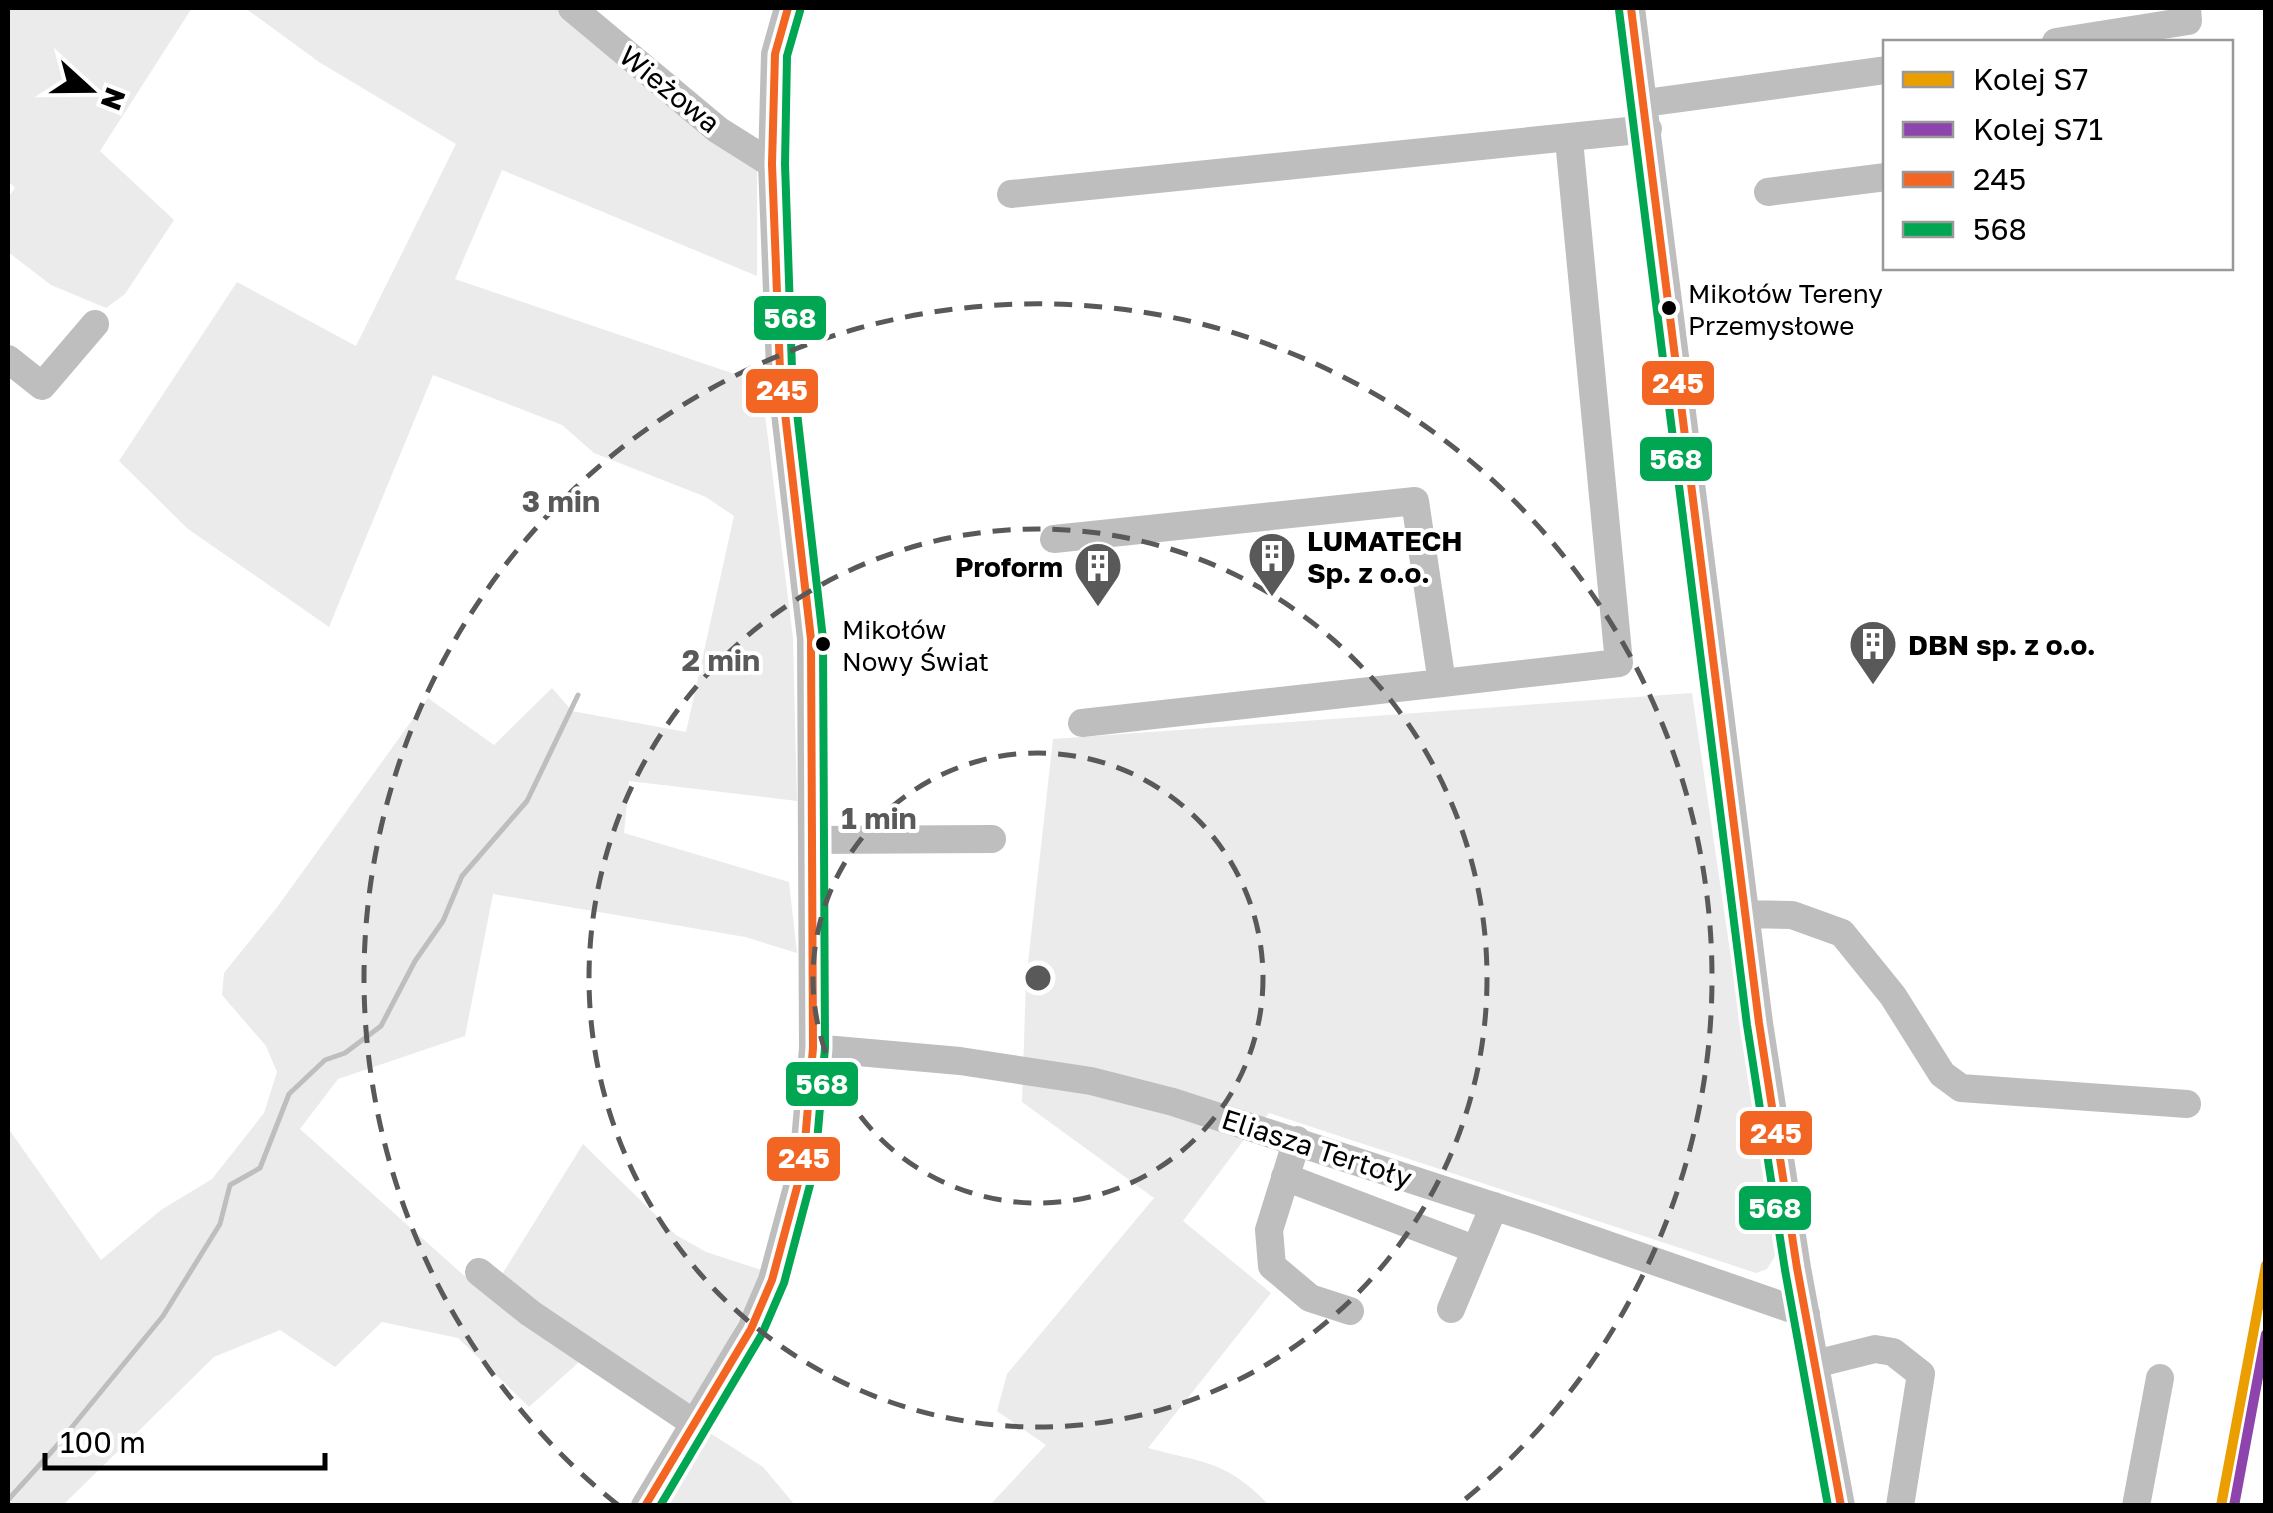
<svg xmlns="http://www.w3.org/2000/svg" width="2273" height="1513" font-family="'Golos Text',sans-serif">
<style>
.green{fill:#ebebeb}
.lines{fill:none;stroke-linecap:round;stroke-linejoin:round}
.stream{stroke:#bebebe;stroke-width:5}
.minor{stroke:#bebebe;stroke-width:28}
.bus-1-casing{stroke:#fff;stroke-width:15}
.bus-2-casing{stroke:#fff;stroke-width:15}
.bus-1{stroke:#f26522;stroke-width:8}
.bus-2{stroke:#00a651;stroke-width:8}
.rail-1-casing{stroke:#fff;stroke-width:18}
.rail-2-casing{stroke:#fff;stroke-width:18}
.rail-1{stroke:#eb9e00;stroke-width:10}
.rail-2{stroke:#8e44ad;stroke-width:10}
.ring{fill:none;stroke:#595959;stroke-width:5;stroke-dasharray:18 12}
.bus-dot{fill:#000;stroke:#fff;stroke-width:4}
.labels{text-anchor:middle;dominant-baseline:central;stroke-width:8;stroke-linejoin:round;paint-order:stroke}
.bus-label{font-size:26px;fill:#000;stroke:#fff;text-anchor:start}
.street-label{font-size:28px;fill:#000;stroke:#fff}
.poi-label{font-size:28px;font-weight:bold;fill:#000;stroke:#fff;text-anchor:start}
.centre{fill:#595959;stroke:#fff;stroke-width:5}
.ring-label{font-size:30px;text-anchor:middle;font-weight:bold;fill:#595959;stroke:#fff;stroke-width:8;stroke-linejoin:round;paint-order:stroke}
.line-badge{stroke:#fff;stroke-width:4}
.badge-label{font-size:28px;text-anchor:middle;font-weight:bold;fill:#fff}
</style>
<rect width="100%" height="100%" fill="#fff"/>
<path class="green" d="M8,8h184l-92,143 74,69 -49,74 -19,14 -55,-23 -43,-33v-54l7,-10 -7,-7z
M245,8h311l44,39 157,118v111l-255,-106 -47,109 306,104 32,255 4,163 -168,-20 -5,52 165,49 8,71 -52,-16 -252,-43 -28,142 -127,43 -38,50 188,168 95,-153 93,91 30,17 59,19 -82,155 -95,-72 -59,53 -71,-69 -76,-16 -47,45 -55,-37 -66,27 -151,148h-55v-377l93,132 60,-50 51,-31 52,-66 13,-41 -11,-26 -44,-51 2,-22 54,-67 150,-208 66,47 58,-57 20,23 114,21 48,-216 -28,-19 -112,-44 -32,-28 -129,-50 -104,252 -141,-98 -69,-68 118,-179 119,64 100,-202 -137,-82z
M1692,693l83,563 -8,13 -11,4 -487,-160 -26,28 -60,80 88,72 -123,155c55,15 78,12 121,57l-280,1 57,-61 -49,-34 10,-37 147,-176 -132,-96 4,-121 27,-242z
M707,1431l56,36 32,38 -137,1z"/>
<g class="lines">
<path class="stream" d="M8,1500l46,-51 109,-133 57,-92 10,-39 30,-17 29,-74 36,-34 20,-7 36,-27 34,-65 28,-40 19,-45 65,-75 51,-106"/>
<path class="minor" d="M572,8l146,122 54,34
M1631,8l128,1015 38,245 44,238
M2056,42l132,-21 -1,-13
M1645,103l241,-33
M1768,192l118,-15
M1011,194l637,-65
M8,359l34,27 53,-62
M1054,539l361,-38 27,182 177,-20 -50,-523
M1082,723l360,-40
M812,840l180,-1
M1745,914l47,1 50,18 51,63 49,78 19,14 226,16
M813,1048l147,13 131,20 82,21 363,118 270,94
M1297,1140l-28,90 3,36 38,32 40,13
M1285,1177l189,72
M479,1272l51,41 165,111
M1451,1309l43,-103
M1815,1364l60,-15 18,3 28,22 -21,132
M645,1506l106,-177 21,-49 31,-115 10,-117 -2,-409 -31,-269 -8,-206 3,-110 13,-46
M2136,1506l24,-128"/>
<g class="bus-1-casing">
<path id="bus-1" d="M1631,8l128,1015 38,245 44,238
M645,1506l106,-177 21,-49 31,-115 10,-117 -2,-409 -31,-269 -8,-206 3,-110 13,-46"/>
</g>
<g class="bus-2-casing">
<path id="bus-2" d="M1619,10l128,1015 38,245 43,236
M660,1506l102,-172 22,-51 31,-117 10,-118 -2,-409 -31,-270 -7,-205 2,-108 13,-45"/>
</g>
<use href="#bus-1" class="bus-1"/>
<use href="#bus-2" class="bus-2"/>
<g class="rail-1-casing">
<path id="rail-1" d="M2221,1506l45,-241"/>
</g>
<g class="rail-2-casing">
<path id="rail-2" d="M2234,1506l32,-172"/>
</g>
<use href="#rail-1" class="rail-1"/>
<use href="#rail-2" class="rail-2"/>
</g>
<g class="ring">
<circle cx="1038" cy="978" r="225"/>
<circle cx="1038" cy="978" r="449"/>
<path d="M618 1505A674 674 0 1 1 1458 1505"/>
</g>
<defs>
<g id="building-pin" transform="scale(2.5)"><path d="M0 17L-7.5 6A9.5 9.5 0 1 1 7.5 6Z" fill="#595959" stroke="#fff"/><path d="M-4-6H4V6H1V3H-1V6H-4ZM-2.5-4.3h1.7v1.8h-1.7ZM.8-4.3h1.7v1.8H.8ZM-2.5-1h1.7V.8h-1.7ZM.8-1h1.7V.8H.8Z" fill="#fff"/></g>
</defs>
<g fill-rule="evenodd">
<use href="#building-pin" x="1272" y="556"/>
<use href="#building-pin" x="1098" y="566"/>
<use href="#building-pin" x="1873" y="644"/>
</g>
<g class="bus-dot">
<circle cx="1669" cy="308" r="9"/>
<circle cx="823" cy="644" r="9"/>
</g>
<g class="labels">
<g class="bus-label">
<text x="1688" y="293">Mikołów Tereny<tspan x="1688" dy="32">Przemysłowe</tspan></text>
<text x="842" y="629">Mikołów<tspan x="842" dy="32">Nowy Świat</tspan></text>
</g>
<g class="street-label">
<text transform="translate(670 89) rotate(39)">Wieżowa</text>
<text transform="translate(1317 1148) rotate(18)">Eliasza Tertoły</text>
</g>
<g class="poi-label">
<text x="1307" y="540">LUMATECH<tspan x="1307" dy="32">Sp. z o.o.</tspan></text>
<text x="1063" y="566" text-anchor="end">Proform</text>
<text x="1908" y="644">DBN sp. z o.o.</text>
</g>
</g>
<circle cx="1038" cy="978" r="15" class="centre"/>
<g class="ring-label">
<text x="561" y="512">3 min</text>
<text x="721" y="671">2 min</text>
<text x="879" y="829">1 min</text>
</g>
<g class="line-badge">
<rect x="752" y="294" width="76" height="48" rx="10" fill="#00a651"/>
<rect x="1640" y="359" width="76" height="48" rx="10" fill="#f26522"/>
<rect x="744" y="367" width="76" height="48" rx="10" fill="#f26522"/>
<rect x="1638" y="435" width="76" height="48" rx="10" fill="#00a651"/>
<rect x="784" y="1060" width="76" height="48" rx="10" fill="#00a651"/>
<rect x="1738" y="1109" width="76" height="48" rx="10" fill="#f26522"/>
<rect x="765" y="1135" width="77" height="48" rx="10" fill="#f26522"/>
<rect x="1737" y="1184" width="76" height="48" rx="10" fill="#00a651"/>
</g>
<g class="badge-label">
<text x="790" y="328">568</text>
<text x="1678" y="393">245</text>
<text x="782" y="400">245</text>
<text x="1676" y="469">568</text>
<text x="822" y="1094">568</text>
<text x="1776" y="1143">245</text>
<text x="804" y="1168">245</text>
<text x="1775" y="1218">568</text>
</g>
<rect width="2273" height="1513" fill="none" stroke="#000000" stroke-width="20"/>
<rect x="1883" y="40" width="350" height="230" fill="#ffffff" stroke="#999999" stroke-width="2.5"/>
<rect x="1903" y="72" width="50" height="15" fill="#eb9e00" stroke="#999999" stroke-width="2.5"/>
<text x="1973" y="90" font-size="30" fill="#000000">Kolej S7</text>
<rect x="1903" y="122" width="50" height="15" fill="#8e44ad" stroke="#999999" stroke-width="2.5"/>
<text x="1973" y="140" font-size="30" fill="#000000">Kolej S71</text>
<rect x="1903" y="172" width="50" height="15" fill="#f26522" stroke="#999999" stroke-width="2.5"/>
<text x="1973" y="190" font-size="30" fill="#000000">245</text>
<rect x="1903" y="222" width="50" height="15" fill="#00a651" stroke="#999999" stroke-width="2.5"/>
<text x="1973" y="240" font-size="30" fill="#000000">568</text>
<g transform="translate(90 90) rotate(111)" stroke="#ffffff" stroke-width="8" paint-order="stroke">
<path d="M0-8L18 38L0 25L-18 38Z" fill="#000000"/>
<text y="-15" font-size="28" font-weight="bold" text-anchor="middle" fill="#000000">N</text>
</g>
<path d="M45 1453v15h280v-15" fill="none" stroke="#000000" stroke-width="5"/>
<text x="60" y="1453" font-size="30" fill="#000000" stroke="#ffffff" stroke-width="8" paint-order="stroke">100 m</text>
</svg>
